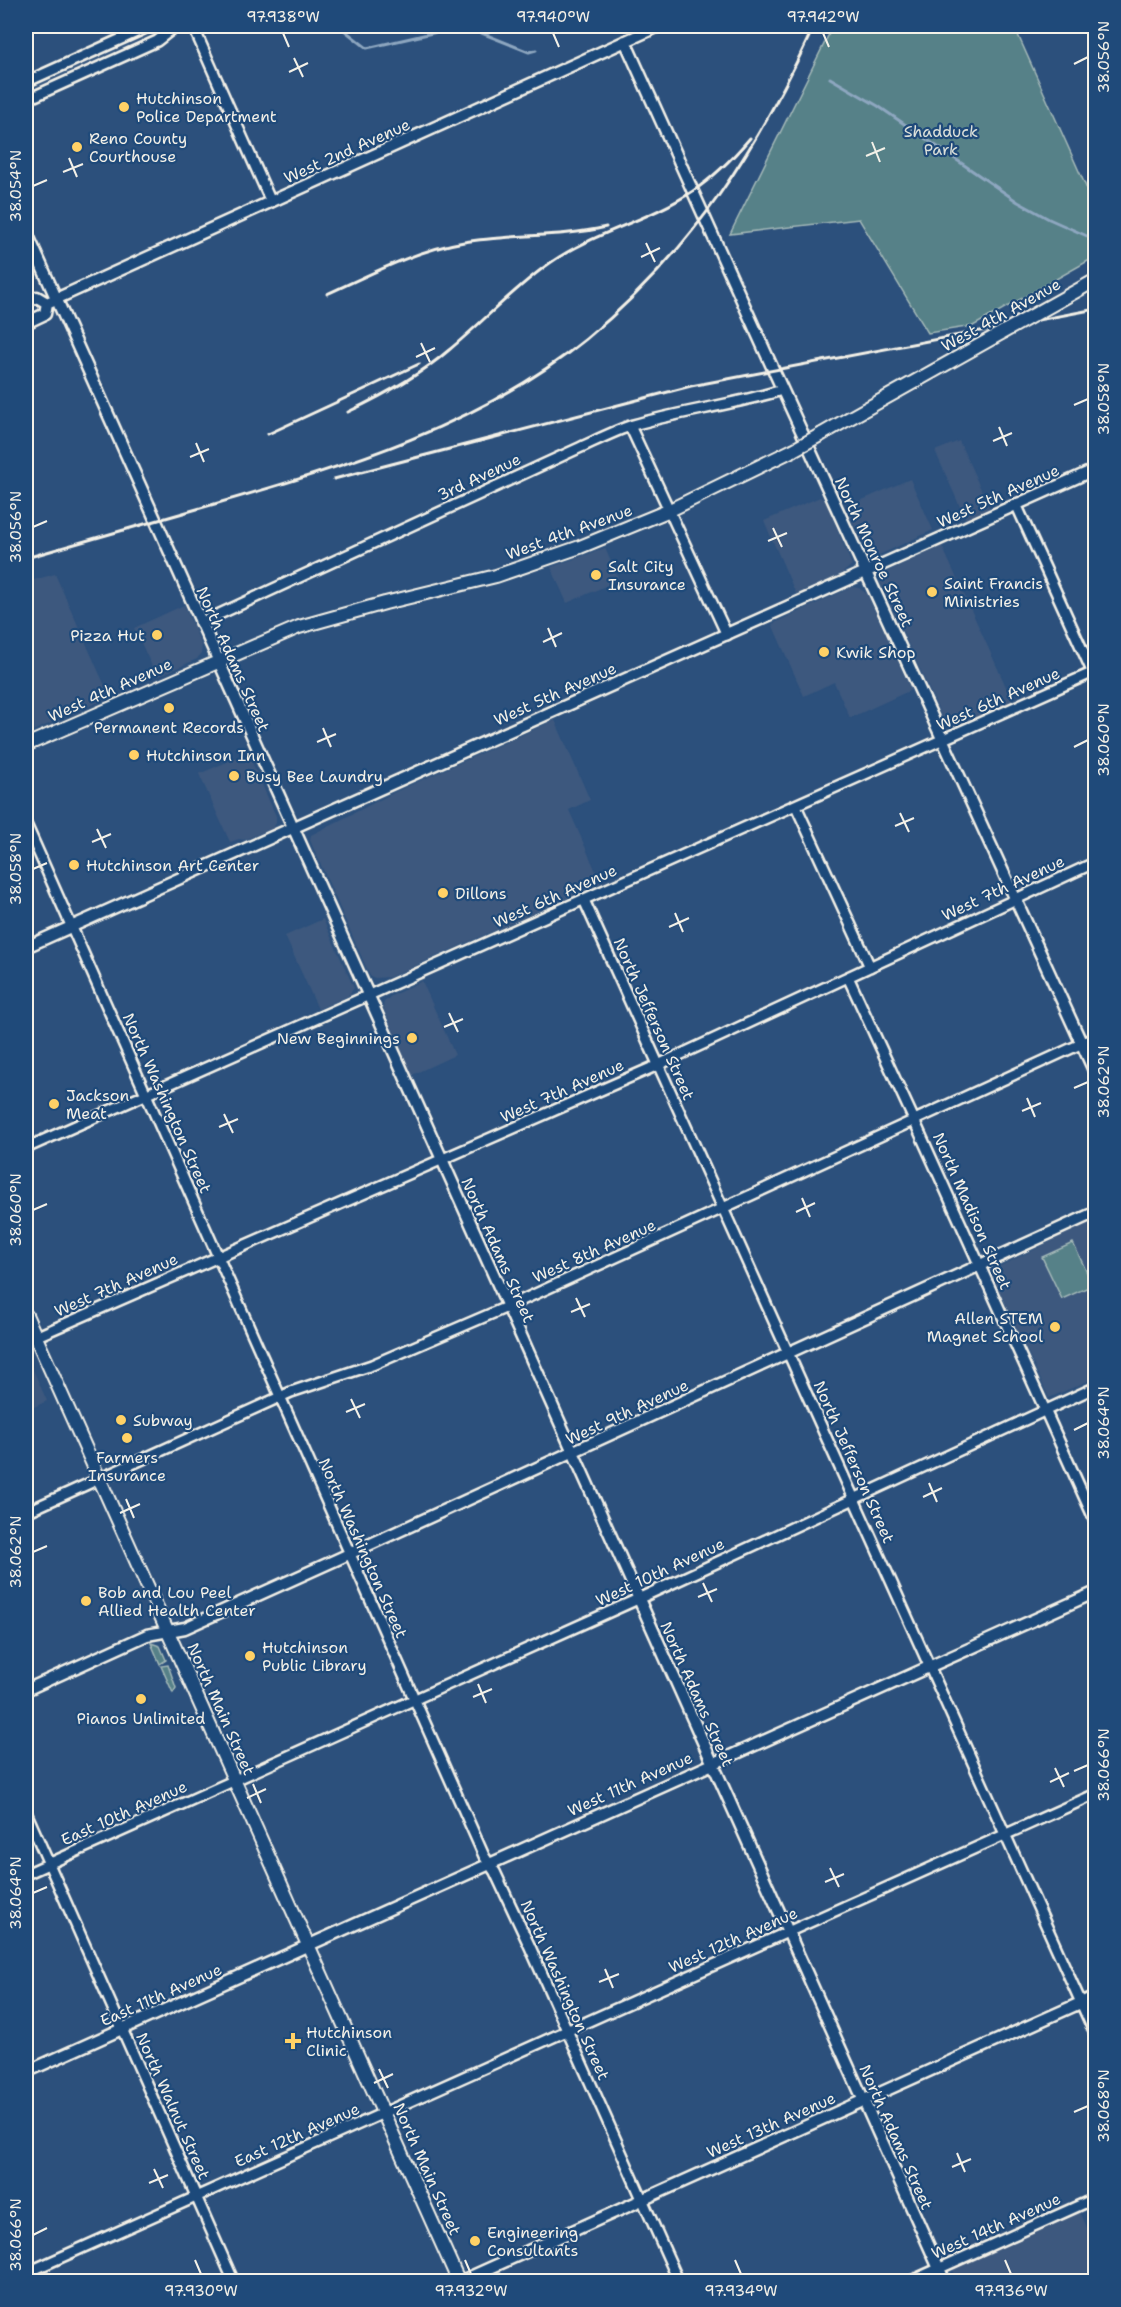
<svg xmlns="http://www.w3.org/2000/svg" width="1121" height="2307" font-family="'Shantell Sans',sans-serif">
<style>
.built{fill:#3c587e}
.green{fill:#568188;stroke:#a5b9b8;stroke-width:1.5}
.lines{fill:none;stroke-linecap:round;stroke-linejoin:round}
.stream{stroke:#8ea7c0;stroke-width:3}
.minor-casing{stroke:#f4f1e8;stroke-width:14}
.tertiary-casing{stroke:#f4f1e8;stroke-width:15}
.secondary-casing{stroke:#f4f1e8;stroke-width:16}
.minor{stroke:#1f4a7a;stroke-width:9}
.tertiary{stroke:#1f4a7a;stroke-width:10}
.secondary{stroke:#1f4a7a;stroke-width:12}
.rail{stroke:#f4f1e8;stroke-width:3}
.secondary-bridge-casing{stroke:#f4f1e8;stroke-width:16;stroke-linecap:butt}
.secondary-bridge{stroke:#1f4a7a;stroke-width:12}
.ticks{fill:none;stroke:#f4f1e8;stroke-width:2}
.poi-dot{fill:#ffd166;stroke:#1f4a7a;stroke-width:2}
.labels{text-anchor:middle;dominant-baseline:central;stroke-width:4.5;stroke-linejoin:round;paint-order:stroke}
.poi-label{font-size:16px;fill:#f4f1e8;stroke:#1f4a7a;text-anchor:start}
.park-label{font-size:16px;fill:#dce0da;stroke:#1f4a7a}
.street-label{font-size:16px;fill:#f4f1e8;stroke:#1f4a7a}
.neatline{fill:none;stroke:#f4f1e8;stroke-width:2}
.ticks-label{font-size:15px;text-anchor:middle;fill:#f4f1e8}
</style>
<rect width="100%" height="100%" fill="#2c507c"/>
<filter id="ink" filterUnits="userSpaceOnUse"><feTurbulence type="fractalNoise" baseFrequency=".0167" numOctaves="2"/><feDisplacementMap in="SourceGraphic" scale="12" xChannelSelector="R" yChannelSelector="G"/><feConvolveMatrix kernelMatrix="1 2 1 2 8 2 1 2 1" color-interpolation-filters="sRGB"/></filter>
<g filter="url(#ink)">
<path class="built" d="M959,441l31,68 -24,11 -31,-69z
M910,479l23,51 -58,27 -6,-1 -23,-49z
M820,497l5,3 27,65 -12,10 -44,19 -32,-73z
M942,546l71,156 -50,23 -9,1 -10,-4 -64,-140 4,-9z
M605,548l14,32 -52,23 -16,-36z
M55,574l55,123 -84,37v-152z
M852,587l7,1 8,6 44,96 -61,28 -16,-36 -30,14 -32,-72z
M184,605l18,41 -1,8 -4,5 -40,18 -23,-49z
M555,720l35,80 -21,10 32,73 -211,94 -15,1 -5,-2 -58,-131 -2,-5 1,-5 86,-44z
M248,753l28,63v7l-3,5 -29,12 -5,-1 -9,3 -31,-68z
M323,919l31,69 -6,8 -30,13 -33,-73z
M422,981l33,74 -43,20 -29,-68 1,-5 7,-6z
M1095,1220v158l-46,20 -57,-123v-5z
M26,1354l21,47 -21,10z
M1080,2212l15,33v36h-141l-2,-5 2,-7z"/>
<path class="green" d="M833,26h181l81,181v50l-122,69 -45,7 -69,-114 -129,15z
M1073,1243l18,38 -2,1 2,4 -29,13 -20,-42z
M151,1643l9,3 6,14 -6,4z
M168,1665l8,23 -3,5 -12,-27z"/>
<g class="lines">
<path class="stream" d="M339,26l28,22 96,-22
M464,26l65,26 7,-2
M830,78l48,28 140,96 31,17 47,21"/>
<g class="minor-casing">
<path id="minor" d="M193,26l78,176
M26,82l124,-56
M26,100l131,-59 19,-15
M630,426l97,209
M1016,504l80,176
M200,623l377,-174c18,-8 37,-18 56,-24 49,-14 100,-20 149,-35
M796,806l74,161
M26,824l458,1032 11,16 35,75 149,335
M584,900l512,1136
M848,977l66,143 182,403
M26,1148l1070,-477
M26,1341l632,-276 438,-203
M26,1512l265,-120 81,-27 135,-58 589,-270
M26,1812l208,470
M26,1874l612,-275 458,-212
M26,2273l1070,-479
M909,2282l187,-84"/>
</g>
<g class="tertiary-casing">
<path id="tertiary" d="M625,41l148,328 323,706
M26,231l919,2051
M26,302l11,-5 10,6
M47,303l612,-277
M26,323l19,-9 2,-11
M26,947l1070,-478
M26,1690l121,-55 38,-7 153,-69 758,-347
M26,2072l1070,-480
M459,2282l637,-286"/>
</g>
<g class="secondary-casing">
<path id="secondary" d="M822,434l26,-15
M26,745l273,-118 86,-24 111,-27 84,-29 90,-37 123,-60
M26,1315l433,967"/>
</g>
<use href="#minor" class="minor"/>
<use href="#tertiary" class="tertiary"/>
<use href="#secondary" class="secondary"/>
<path class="rail" d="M327,294c44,-20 89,-44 137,-52 47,-8 96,-4 142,-15
M348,412c36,-17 71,-36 101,-62 34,-28 65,-62 101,-87 44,-31 99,-42 143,-72 21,-14 40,-33 57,-53
M268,434l151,-70
M334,479l357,-93 405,-77
M26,558c64,-18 128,-37 192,-55 128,-37 263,-78 368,-164 106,-87 171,-190 228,-313"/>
<g class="secondary-bridge-casing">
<path id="secondary-bridge" d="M848,419l248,-139
M793,450l29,-16"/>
</g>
<use href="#secondary-bridge" class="secondary-bridge"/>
</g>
</g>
<path class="ticks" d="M283,33l6,14M553,33l6,14M823,33l6,14M294,58l9,19M1074,64l14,-7M289,72l19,-9M872,142l8,20M866,156l19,-8M69,158l8,19M63,172l20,-8M33,186l14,-6M646,243l9,19M641,257l19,-9M421,343l9,19M416,357l19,-9M1074,405l14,-6M999,427l8,19M993,441l19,-8M196,443l8,19M190,457l19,-8M33,527l14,-6M773,528l9,19M768,541l19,-8M548,628l8,19M543,642l19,-9M323,728l8,19M317,742l19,-8M1074,747l14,-7M900,813l9,19M895,826l19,-8M97,829l9,19M92,842l19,-8M33,869l14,-6M675,913l8,19M669,927l20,-9M449,1013l9,19M444,1027l19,-8M1074,1088l14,-6M1027,1098l8,19M1022,1111l19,-8M224,1114l9,19M219,1127l19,-8M802,1198l8,19M33,1210l14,-6M796,1212l19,-9M576,1298l9,19M571,1312l19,-8M351,1399l9,19M346,1412l19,-8M1074,1430l14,-7M929,1483l8,19M923,1497l19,-9M126,1499l8,19M120,1513l20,-9M33,1552l14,-6M703,1583l9,19M698,1597l19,-8M478,1684l8,19M473,1697l19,-8M1055,1768l9,19M1074,1771l14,-6M1050,1782l19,-9M253,1784l8,19M247,1798l19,-9M830,1868l9,19M825,1882l19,-8M33,1893l14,-6M605,1969l8,19M599,1982l20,-8M379,2069l9,19M374,2083l19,-9M1074,2112l14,-6M957,2153l8,19M952,2167l19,-8M154,2169l9,19M149,2183l19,-8M33,2235l14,-7M195,2260l6,14M465,2260l6,14M735,2260l6,14M1005,2260l6,14"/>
<g class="poi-dot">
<circle cx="124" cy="107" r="6"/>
<circle cx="77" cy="147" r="6"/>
<circle cx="596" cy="575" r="6"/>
<circle cx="932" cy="592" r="6"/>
<circle cx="157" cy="635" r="6"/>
<circle cx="824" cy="652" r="6"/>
<circle cx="169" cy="708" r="6"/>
<circle cx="134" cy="755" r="6"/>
<circle cx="234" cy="776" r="6"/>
<circle cx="74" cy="865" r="6"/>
<circle cx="443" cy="893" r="6"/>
<circle cx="412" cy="1038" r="6"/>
<circle cx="54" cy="1104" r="6"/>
<circle cx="1055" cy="1327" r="6"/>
<circle cx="121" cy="1420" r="6"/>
<circle cx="127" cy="1438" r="6"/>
<circle cx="86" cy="1601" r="6"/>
<circle cx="250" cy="1656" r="6"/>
<circle cx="141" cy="1699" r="6"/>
<path d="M290 2032h6v6h6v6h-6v6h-6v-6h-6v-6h6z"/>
<circle cx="475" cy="2241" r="6"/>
</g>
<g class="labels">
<g class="poi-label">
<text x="136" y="98">Hutchinson<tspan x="136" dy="18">Police Department</tspan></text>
<text x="89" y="138">Reno County<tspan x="89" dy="18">Courthouse</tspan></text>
<text x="608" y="566">Salt City<tspan x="608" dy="18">Insurance</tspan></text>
<text x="944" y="583">Saint Francis<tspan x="944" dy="18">Ministries</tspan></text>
<text x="145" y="635" text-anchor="end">Pizza Hut</text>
<text x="836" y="652">Kwik Shop</text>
<text x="169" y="727" text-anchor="middle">Permanent Records</text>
<text x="146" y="755">Hutchinson Inn</text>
<text x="246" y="776">Busy Bee Laundry</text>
<text x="86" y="865">Hutchinson Art Center</text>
<text x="455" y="893">Dillons</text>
<text x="400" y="1038" text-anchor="end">New Beginnings</text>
<text x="66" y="1095">Jackson<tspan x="66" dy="18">Meat</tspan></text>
<text x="1043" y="1318" text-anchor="end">Allen STEM<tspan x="1043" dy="18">Magnet School</tspan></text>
<text x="133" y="1420">Subway</text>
<text x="127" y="1457" text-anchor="middle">Farmers<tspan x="127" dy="18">Insurance</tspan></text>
<text x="98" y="1592">Bob and Lou Peel<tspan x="98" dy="18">Allied Health Center</tspan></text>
<text x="262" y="1647">Hutchinson<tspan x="262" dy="18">Public Library</tspan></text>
<text x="141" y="1718" text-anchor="middle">Pianos Unlimited</text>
<text x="306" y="2032">Hutchinson<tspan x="306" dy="18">Clinic</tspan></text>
<text x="487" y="2232">Engineering<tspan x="487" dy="18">Consultants</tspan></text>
</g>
<g class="park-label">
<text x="941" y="131">Shadduck<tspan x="941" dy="18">Park</tspan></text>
</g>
<g class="street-label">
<text transform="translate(347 151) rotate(-24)">West 2nd Avenue</text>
<text transform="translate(1001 315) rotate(-29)">West 4th Avenue</text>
<text transform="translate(479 477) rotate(-25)">3rd Avenue</text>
<text transform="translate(998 496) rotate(-24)">West 5th Avenue</text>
<text transform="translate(569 532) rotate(-20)">West 4th Avenue</text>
<text transform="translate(874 552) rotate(65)">North Monroe Street</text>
<text transform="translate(233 659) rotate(66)">North Adams Street</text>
<text transform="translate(110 690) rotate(-24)">West 4th Avenue</text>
<text transform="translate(555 694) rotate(-24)">West 5th Avenue</text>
<text transform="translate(998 699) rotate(-24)">West 6th Avenue</text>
<text transform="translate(1003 888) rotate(-25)">West 7th Avenue</text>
<text transform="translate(555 896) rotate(-24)">West 6th Avenue</text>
<text transform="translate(654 1019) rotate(66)">North Jefferson Street</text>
<text transform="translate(562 1091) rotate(-24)">West 7th Avenue</text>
<text transform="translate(167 1103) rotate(66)">North Washington Street</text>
<text transform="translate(972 1211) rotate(66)">North Madison Street</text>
<text transform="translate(498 1250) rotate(66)">North Adams Street</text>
<text transform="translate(594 1251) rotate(-24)">West 8th Avenue</text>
<text transform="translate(116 1285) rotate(-24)">West 7th Avenue</text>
<text transform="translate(627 1412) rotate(-25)">West 9th Avenue</text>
<text transform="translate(854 1462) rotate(66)">North Jefferson Street</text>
<text transform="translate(363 1548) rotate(66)">North Washington Street</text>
<text transform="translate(660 1572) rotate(-25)">West 10th Avenue</text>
<text transform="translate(697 1694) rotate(66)">North Adams Street</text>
<text transform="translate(221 1709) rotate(66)">North Main Street</text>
<text transform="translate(630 1784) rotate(-24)">West 11th Avenue</text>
<text transform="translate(124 1813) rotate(-24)">East 10th Avenue</text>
<text transform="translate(733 1940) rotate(-24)">West 12th Avenue</text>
<text transform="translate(565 1990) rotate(66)">North Washington Street</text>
<text transform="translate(161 1995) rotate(-24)">East 11th Avenue</text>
<text transform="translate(173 2106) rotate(66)">North Walnut Street</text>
<text transform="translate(771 2125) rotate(-24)">West 13th Avenue</text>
<text transform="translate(297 2135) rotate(-24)">East 12th Avenue</text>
<text transform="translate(896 2137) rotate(66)">North Adams Street</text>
<text transform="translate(427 2169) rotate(66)">North Main Street</text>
<text transform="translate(996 2226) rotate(-24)">West 14th Avenue</text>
</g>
</g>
<rect width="1121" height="2307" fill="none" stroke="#1f4a7a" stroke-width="66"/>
<rect x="33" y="33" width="1055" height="2241" class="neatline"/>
<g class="ticks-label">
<text x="283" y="22">97.938°W</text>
<text x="553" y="22">97.940°W</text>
<text x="823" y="22">97.942°W</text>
<text transform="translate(1104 57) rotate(-90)" y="5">38.056°N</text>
<text transform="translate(16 186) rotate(-90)" y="5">38.054°N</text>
<text transform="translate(1104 399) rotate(-90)" y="5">38.058°N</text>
<text transform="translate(16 527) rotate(-90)" y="5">38.056°N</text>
<text transform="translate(1104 740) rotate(-90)" y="5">38.060°N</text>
<text transform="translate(16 869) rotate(-90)" y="5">38.058°N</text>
<text transform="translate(1104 1082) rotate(-90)" y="5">38.062°N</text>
<text transform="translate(16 1210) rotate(-90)" y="5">38.060°N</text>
<text transform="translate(1104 1423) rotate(-90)" y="5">38.064°N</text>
<text transform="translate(16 1552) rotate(-90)" y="5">38.062°N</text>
<text transform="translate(1104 1765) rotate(-90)" y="5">38.066°N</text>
<text transform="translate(16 1893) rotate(-90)" y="5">38.064°N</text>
<text transform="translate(1104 2106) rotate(-90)" y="5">38.068°N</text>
<text transform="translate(16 2235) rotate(-90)" y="5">38.066°N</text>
<text x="201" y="2296">97.930°W</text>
<text x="471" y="2296">97.932°W</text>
<text x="741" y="2296">97.934°W</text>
<text x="1011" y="2296">97.936°W</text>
</g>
</svg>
